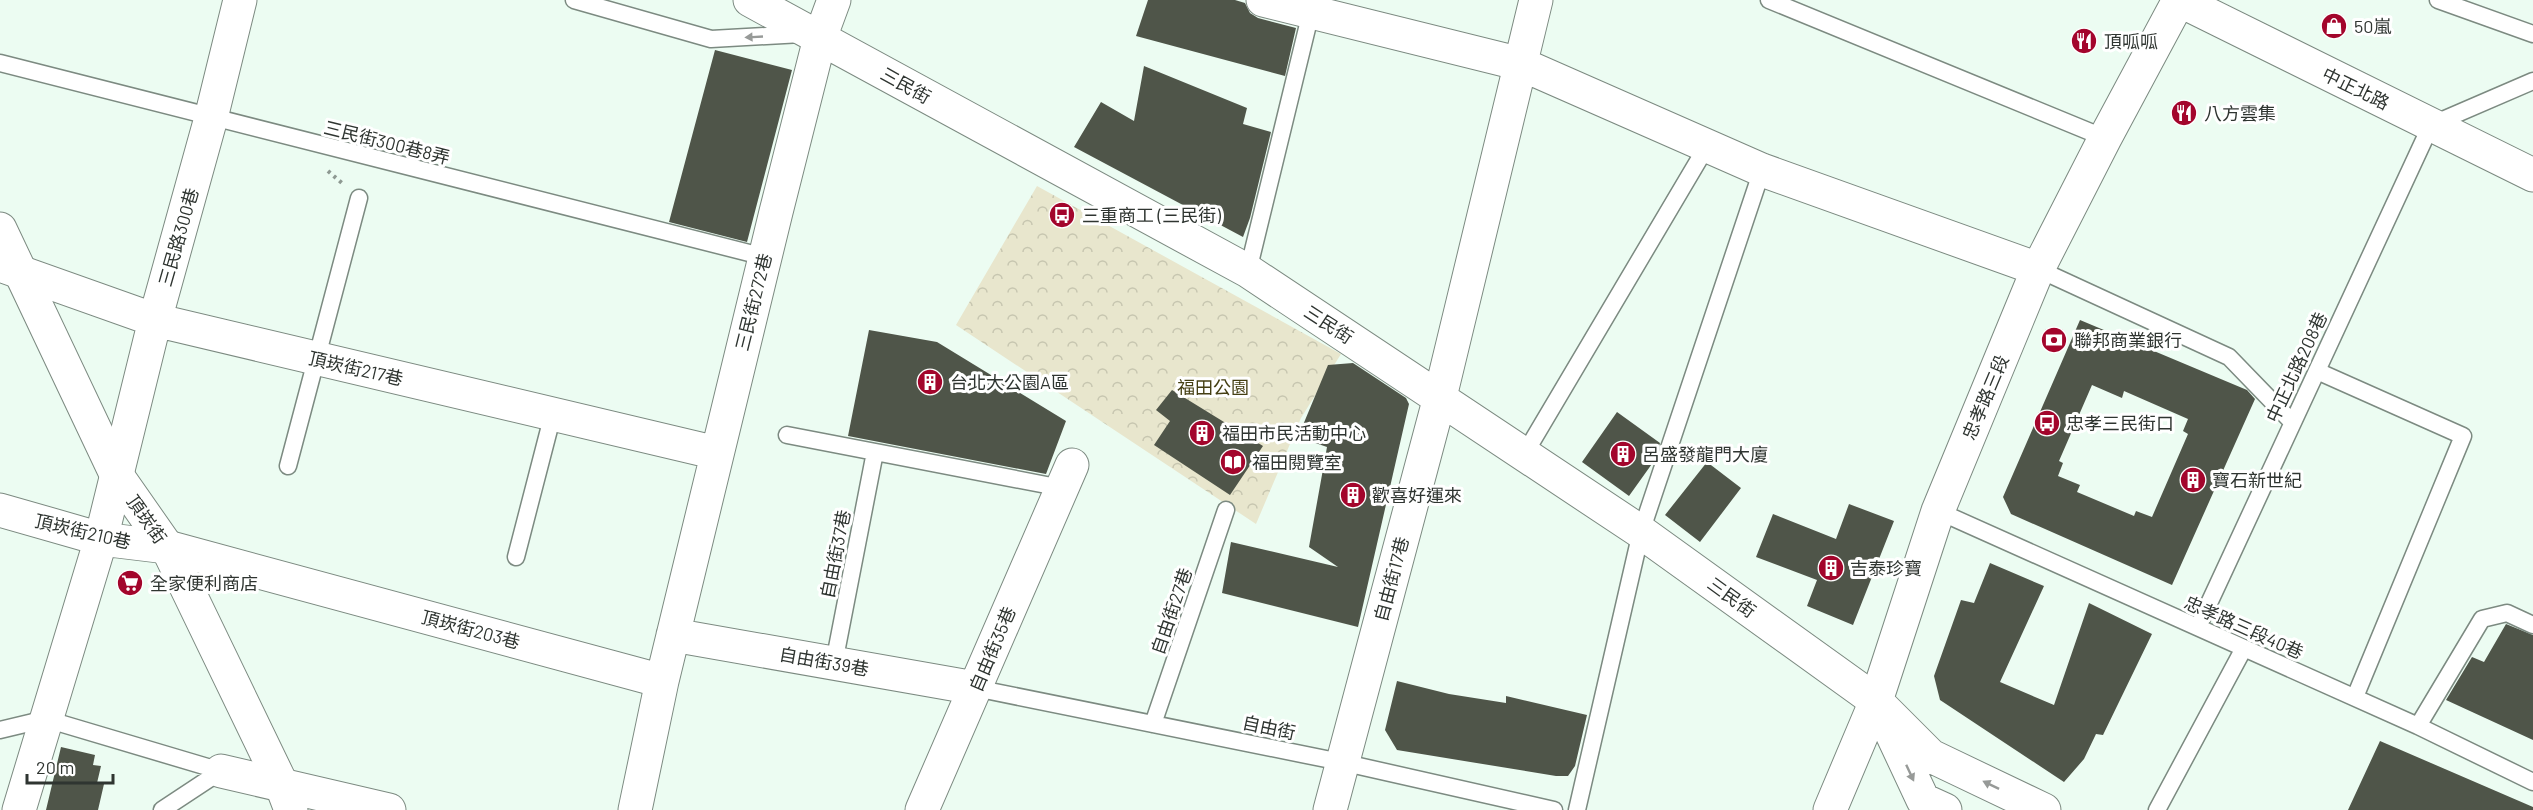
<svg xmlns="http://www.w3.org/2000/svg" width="2533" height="810" font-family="Barlow,'Noto Sans TC',sans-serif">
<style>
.park{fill:url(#park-crowns)}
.building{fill:#4f5549;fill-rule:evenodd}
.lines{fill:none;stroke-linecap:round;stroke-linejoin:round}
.lane-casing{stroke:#7c8a81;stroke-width:19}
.street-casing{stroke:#7c8a81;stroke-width:35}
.secondary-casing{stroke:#7c8a81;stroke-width:35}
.path{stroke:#8e9992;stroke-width:4;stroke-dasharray:3 4.5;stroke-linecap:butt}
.lane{stroke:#fff;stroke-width:16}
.street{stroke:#fff;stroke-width:33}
.secondary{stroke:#fff;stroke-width:33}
.oneway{fill:#979a98}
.labels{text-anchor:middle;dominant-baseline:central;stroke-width:6;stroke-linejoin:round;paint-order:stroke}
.poi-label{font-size:18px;fill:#2f3531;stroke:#fff;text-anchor:start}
.street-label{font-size:18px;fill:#2f3531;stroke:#fff}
.park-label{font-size:18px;fill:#453f13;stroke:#fff}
</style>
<defs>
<pattern id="park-crowns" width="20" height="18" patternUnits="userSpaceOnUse" patternTransform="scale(1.5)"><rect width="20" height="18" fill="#e8e6cd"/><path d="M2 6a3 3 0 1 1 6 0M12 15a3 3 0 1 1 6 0" fill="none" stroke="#c7c6b0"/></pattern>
</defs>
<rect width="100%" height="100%" fill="#ecfcf2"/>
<path class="park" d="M1037,186l304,168 -40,64 -45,106 -300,-199z"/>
<path class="building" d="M1148,0h87l10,3 5,10 8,5 38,10 -11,48 -149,-40z
M715,50l77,20 -45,172 -78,-20z
M1144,66l103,42 -4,16 28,8 -21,86 -7,19 -169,-90 27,-45 33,19z
M2080,320l167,70 8,9 -83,186 -161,-71 -8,-17zM2092,385l30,13 2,-7 64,28 -5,12 5,3 -36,83 -16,-6 -2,5 -57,-24 3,-7 -22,-9 5,-13 -4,-2z
M869,330l68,12 129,79 -20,53 -198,-38z
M1353,363l53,35 3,6 -51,223 -136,-34 9,-51 107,25 -29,-20 18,-100 -29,-10 30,-72z
M1172,390l91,56 -33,49 -76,-50 16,-24 -14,-11z
M1617,412l43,31 -6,18 -25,35 -47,-34z
M1707,462l34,26 -41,54 -35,-27z
M1849,504l45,17 -41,104 -46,-19 10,-26 -61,-23 17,-43 63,25z
M1990,563l54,23 -44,96 54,23 35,-102 63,31 -49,101 -7,-1 -12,25 -20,23 -124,-82 -6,-24 27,-76 13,3z
M2506,624l27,11v105l-87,-40 26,-43 12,5z
M1397,681l52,13 57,9v-7l81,19 -12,51 -7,10h-12l-159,-26 -12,-20z
M2380,741l153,66v3h-185z
M61,747l34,8 -2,10 8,1 -4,17 7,1 -6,26h-52z"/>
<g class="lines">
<g class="lane-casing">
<path id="lane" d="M574,0l137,39 91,-5
M1769,0l336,138
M2438,0l95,34
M0,63l765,194
M2038,269l191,88 63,65
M1248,271l63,-259
M2317,371l146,65 -108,261
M787,435l275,53
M1524,455l183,-309
M288,466l71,-268
M1938,511l480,215 115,56
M516,557l37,-143
M2198,627l233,-502 102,-44
M834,663l41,-211
M975,688l366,74 213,48
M1153,724l73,-214
M2418,726l64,-107 25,-6 26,12
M0,730l46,-11 175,52 -59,39
M1577,810l64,-278 121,-362
M2157,810l87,-162"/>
</g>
<g class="street-casing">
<path id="street" d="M750,0l498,271 393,261 235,169
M1263,0l258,64 241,106 276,99
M0,265l155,55 562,133
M0,510l101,29 66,8 495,134 114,-469 44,-174 14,-38
M673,635l302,53
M221,771l168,39
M19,810l82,-271 54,-219 56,-202 29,-118
M635,810l27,-129
M922,810l150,-345
M1330,810l110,-413 96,-397"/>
</g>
<g class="secondary-casing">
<path id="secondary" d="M2179,0l354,175
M0,229l116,245 51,73 113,234 11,29
M1876,701l55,55 113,54
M1886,721l37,79 22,10
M1830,810l46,-109 62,-190 100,-242 67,-131 74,-138"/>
</g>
<path class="path" d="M328,171l15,13"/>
<use href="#lane" class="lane"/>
<use href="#street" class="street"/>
<use href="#secondary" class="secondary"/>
</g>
<defs><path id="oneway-solid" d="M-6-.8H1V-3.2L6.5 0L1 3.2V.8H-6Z" transform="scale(1.5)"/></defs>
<g class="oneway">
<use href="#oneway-solid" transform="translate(754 37) rotate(177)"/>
<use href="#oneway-solid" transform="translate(1910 773) rotate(65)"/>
<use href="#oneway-solid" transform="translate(1991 785) rotate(-154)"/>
</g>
<defs>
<g id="shop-disc" transform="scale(1.35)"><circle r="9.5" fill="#a3052c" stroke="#fff"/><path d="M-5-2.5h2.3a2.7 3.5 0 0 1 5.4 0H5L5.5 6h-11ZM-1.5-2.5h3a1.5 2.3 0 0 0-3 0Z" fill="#fff"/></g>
<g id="restaurant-disc" transform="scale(1.35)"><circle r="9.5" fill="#a3052c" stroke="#fff"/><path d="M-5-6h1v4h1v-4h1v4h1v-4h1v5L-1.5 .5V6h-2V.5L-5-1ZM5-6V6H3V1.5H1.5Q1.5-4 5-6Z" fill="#fff"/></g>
<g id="bus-disc" transform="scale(1.35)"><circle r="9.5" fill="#a3052c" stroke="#fff"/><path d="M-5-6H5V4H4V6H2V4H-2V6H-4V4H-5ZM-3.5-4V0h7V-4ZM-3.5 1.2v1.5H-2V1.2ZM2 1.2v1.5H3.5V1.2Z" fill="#fff"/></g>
<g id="bank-disc" transform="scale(1.35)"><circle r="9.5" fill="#a3052c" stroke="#fff"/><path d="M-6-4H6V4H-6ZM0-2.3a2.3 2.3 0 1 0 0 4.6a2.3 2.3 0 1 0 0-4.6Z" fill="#fff"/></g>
<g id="building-disc" transform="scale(1.35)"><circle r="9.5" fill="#a3052c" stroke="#fff"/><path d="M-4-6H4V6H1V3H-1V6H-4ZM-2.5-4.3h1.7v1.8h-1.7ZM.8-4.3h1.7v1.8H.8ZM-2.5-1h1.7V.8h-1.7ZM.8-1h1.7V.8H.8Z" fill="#fff"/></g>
<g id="library-disc" transform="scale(1.35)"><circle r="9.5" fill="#a3052c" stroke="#fff"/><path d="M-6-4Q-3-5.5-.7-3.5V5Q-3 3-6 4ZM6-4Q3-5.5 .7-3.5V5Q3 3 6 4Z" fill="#fff"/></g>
<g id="supermarket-disc" transform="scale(1.35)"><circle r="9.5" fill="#a3052c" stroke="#fff"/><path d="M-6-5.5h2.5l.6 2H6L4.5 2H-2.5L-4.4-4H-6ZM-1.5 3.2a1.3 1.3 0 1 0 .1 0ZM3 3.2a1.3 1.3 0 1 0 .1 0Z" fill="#fff"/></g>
</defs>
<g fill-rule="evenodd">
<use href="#shop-disc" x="2334" y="26"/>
<use href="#restaurant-disc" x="2084" y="41"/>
<use href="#restaurant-disc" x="2184" y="113"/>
<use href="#bus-disc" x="1062" y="215"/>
<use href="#bank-disc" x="2054" y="340"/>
<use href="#building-disc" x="930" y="382"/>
<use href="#bus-disc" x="2047" y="423"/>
<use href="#building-disc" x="1202" y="433"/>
<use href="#building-disc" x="1623" y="454"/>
<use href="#library-disc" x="1233" y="462"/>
<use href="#building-disc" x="2193" y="480"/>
<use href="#building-disc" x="1353" y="495"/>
<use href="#building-disc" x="1831" y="568"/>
<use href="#supermarket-disc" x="130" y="583"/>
</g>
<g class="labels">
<g class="poi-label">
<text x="2354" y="26">50嵐</text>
<text x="2104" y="41">頂呱呱</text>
<text x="2204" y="113">八方雲集</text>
<text x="1082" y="215">三重商工 (三民街)</text>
<text x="2074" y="340">聯邦商業銀行</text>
<text x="950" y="382">台北大公園A區</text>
<text x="2066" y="423">忠孝三民街口</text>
<text x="1222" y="433">福田市民活動中心</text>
<text x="1642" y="454">呂盛發龍門大廈</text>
<text x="1252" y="462">福田閱覽室</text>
<text x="2212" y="480">寶石新世紀</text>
<text x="1372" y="495">歡喜好運來</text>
<text x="1850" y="568">吉泰珍寶</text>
<text x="150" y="583">全家便利商店</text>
</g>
<g class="street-label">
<text transform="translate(906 85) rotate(29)">三民街</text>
<text transform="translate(2356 88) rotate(26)">中正北路</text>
<text transform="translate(387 142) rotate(14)">三民街300巷8弄</text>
<text transform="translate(178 237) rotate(-74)">三民路300巷</text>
<text transform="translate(753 302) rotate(-76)">三民街272巷</text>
<text transform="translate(1329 324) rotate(33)">三民街</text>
<text transform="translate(2296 367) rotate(-65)">中正北路208巷</text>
<text transform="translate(356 368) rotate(13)">頂崁街217巷</text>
<text transform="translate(1985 397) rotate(-67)">忠孝路三段</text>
<text transform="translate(147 519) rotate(55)">頂崁街</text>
<text transform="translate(83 531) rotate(13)">頂崁街210巷</text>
<text transform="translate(835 554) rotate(-79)">自由街37巷</text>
<text transform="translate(1391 579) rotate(-75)">自由街17巷</text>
<text transform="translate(1732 597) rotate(36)">三民街</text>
<text transform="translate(1171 611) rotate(-71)">自由街27巷</text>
<text transform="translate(2244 627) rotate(24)">忠孝路三段40巷</text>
<text transform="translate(471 629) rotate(15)">頂崁街203巷</text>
<text transform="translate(992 649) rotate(-67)">自由街35巷</text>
<text transform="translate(824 661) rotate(10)">自由街39巷</text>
<text transform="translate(1269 727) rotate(12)">自由街</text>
</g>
<g class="park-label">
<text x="1213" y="387">福田公園</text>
</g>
</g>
<path d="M27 774v9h86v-9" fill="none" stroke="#2f3531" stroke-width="3"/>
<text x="36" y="774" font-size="18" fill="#2f3531" stroke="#ffffff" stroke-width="4.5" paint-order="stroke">20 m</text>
</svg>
